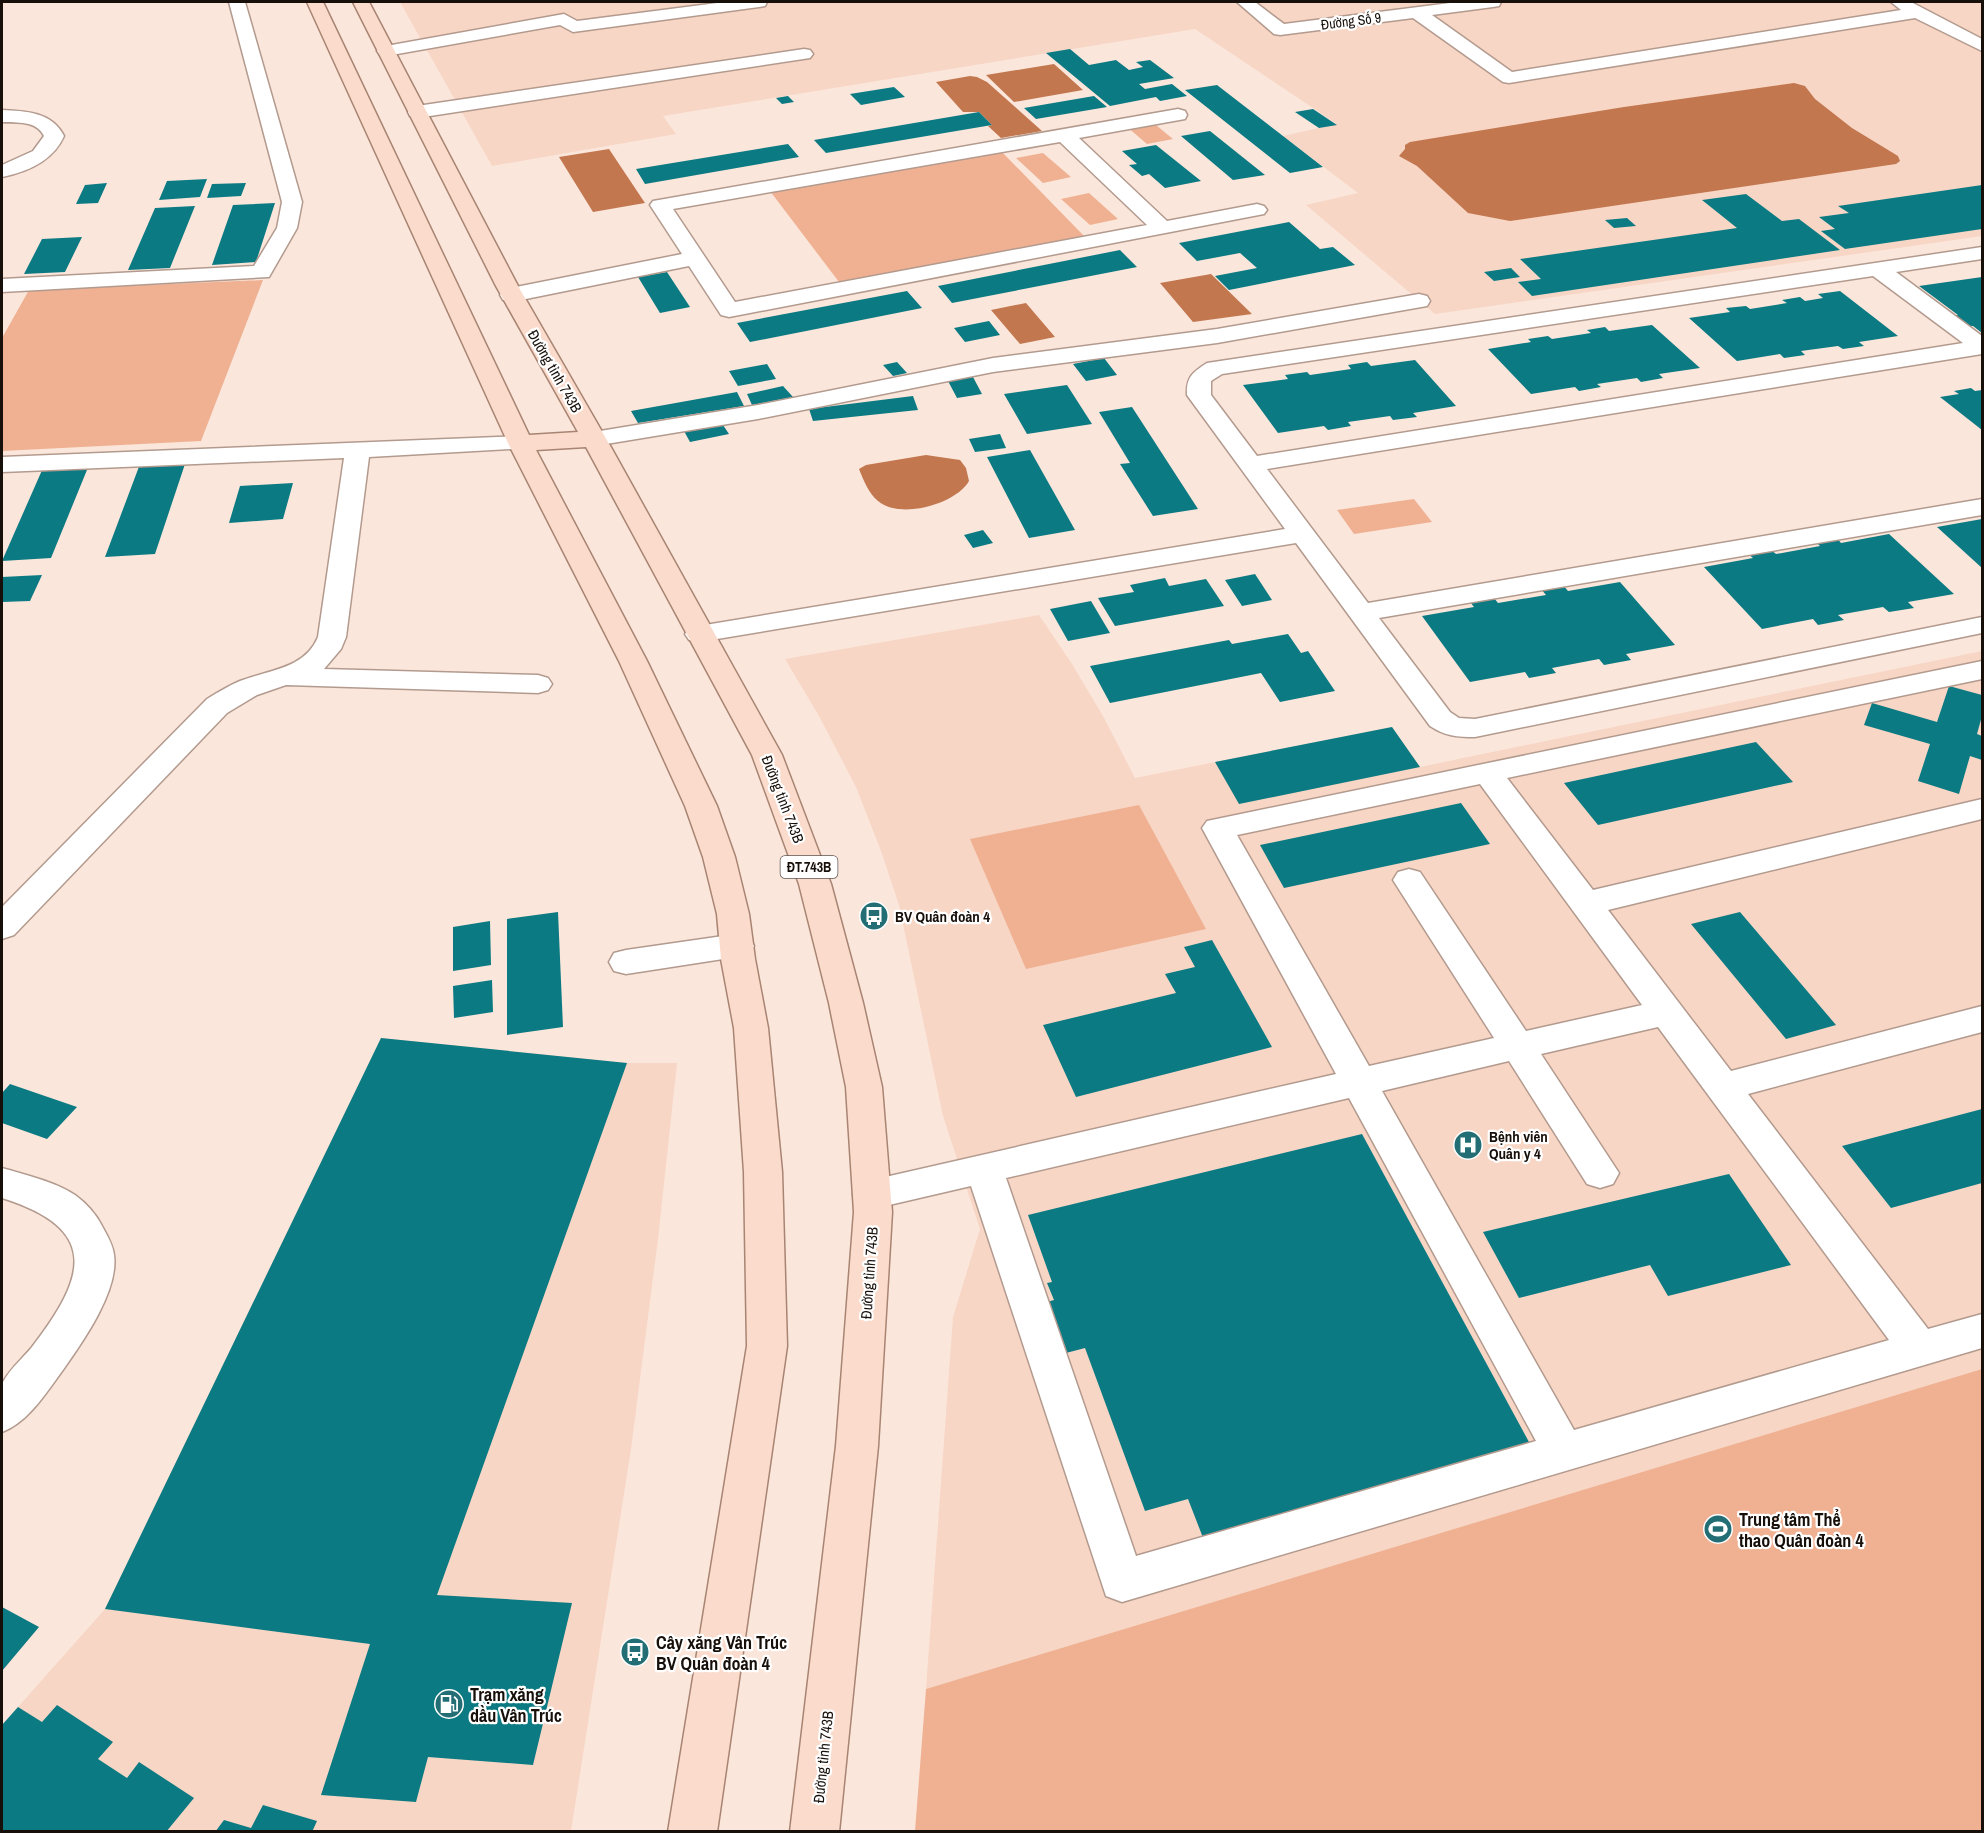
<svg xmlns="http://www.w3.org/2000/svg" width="1984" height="1833" font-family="'Archivo Narrow',sans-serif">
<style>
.built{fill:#f7d6c5}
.green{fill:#efb192}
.water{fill:#c2774f}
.building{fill:#0b7a82}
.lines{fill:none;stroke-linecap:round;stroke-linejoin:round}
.minor-casing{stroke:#b39a8e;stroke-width:3}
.major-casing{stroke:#a88472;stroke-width:3}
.minor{fill:#fff;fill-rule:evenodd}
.major{fill:#fadbcc;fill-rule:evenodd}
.labels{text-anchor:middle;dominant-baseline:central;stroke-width:4.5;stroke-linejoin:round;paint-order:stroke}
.far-street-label{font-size:14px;fill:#170f0a;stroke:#fff}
.shield{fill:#fff;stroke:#5d5754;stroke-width:1.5}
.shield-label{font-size:14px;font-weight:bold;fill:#170f0a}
.street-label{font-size:15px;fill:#170f0a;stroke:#fff}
.poi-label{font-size:15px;font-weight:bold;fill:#170f0a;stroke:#fff;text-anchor:start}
.near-poi-label{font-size:18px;font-weight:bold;fill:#170f0a;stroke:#fff;text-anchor:start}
</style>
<rect width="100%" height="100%" fill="#fbe6db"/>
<path class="built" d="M400,2h1582v234l-547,78 -129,-109 52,-12 -75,-57 54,-12 -142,-95 -532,87 13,18 -184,32z
M1039,615l33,49 31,52 32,62 257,-51 28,40 562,-116v718l-1056,320 27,-372 27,-88 -37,-113 -44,-211 -18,-54 -25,-64 -37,-71 -34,-57z
M381,1038l246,25h50l-19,176 -27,210 -60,382 -569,1v-107l103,-116z"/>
<path class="green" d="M1151,121l22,18 -26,5 -21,-18z
M1001,151l83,85 -245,46 -69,-91z
M1043,153l28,24 -28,6 -27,-25z
M1089,193l29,26 -28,6 -29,-26z
M263,280l-62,161 -199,10v-113l27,-48z
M1414,499l18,23 -78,12 -17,-24z
M1139,805l67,124 -180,40 -56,-130z
M1982,1369v462h-1067l11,-142z"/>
<path class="water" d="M1054,64l29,26 -69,12 -28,-27z
M970,76l7,1 10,5 55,49 -41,7 -13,-12 4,-1 -13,-13h-16l-27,-30z
M1794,83l11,3 10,13 37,29 46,28 2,5 -4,3 -386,57 -42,-8 -51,-47 -18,-10 6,-7v-4l5,-3 214,-35z
M609,149l36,54 -52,9 -34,-55z
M1211,274l41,40 -59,8 -33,-39z
M1026,303l29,34 -35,7 -29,-34z
M926,455l34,5 6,8 3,13c-13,23 -69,39 -91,20 -9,-7 -15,-22 -19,-32l7,-4z"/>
<path class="building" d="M1070,49l19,16 27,-5 13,10 14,-3 -7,-5 14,-2 24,18 -35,6 6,5 27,-5 15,12 -27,5 -4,-4 -46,9 -64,-53z
M1217,85l66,51 40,31 -33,6 -105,-83z
M894,87l11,10 -44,8 -11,-11z
M788,96l6,6 -12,2 -6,-6z
M1094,96l13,11 -71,12 -12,-11z
M1313,109l24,16 -18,3 -24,-16z
M979,112l13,13 -166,28 -12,-13z
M1210,131l55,44 -32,5 -52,-44z
M788,144l11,13 -154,27 -9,-15z
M1156,145l45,36 -36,7 -16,-14 -7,2 -13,-11 8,-1 -15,-13z
M207,179l-7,18 -41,3 8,-19z
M107,183l-9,20 -22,1 9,-19z
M246,183l-5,13 -34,2 5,-14z
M1982,185v44l-137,20 -24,-18 14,-2 -16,-12 30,-4 -11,-7z
M1746,194l36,27 17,-2 41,31 -308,46 -14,-14 23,-3 -21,-20 217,-31 -35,-28z
M275,203l-19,59 -44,3 21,-60z
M195,206l-25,62 -42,2 27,-62z
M1627,218l9,8 -22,2 -9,-8z
M1289,222l31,27 13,-2 22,18 -126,25 -14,-14 42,-8 -17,-15 -43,8 -18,-18z
M82,237l-17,35 -41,2 18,-35z
M1120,250l17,17 -185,36 -14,-17z
M1511,268l9,9 -26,4 -10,-9z
M667,272l23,35 -30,6 -22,-36z
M1982,277v56l-9,-7 -10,1 -14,-10 9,-2 -39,-29z
M907,291l15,17 -172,34 -13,-19z
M1840,291l58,45 -39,6 5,4 -21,3 -5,-3 -37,5 4,4 -21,3 -4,-4 -43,7 -48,-43 41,-6 -4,-4 20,-2 4,3 37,-6 -5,-3 18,-3 5,4 18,-3 -5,-4z
M989,321l11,14 -35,7 -11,-14z
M1652,325l48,43 -41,6 4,4 -22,4 -4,-4 -40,6 4,3 -22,4 -4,-4 -44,7 -43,-45 43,-7 -3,-3 20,-3 4,3 39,-6 -4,-3 18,-3 4,4z
M1104,358l13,17 -31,6 -13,-17z
M1415,360l41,46 -43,7 4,4 -24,3 -3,-4 -42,6 3,4 -23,4 -4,-4 -46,7 -35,-48 45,-6 -3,-4 22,-3 3,3 41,-6 -3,-4 19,-3 4,4z
M897,362l10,11 -14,3 -10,-11z
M767,364l9,15 -38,7 -9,-15z
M973,377l9,17 -25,4 -9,-17z
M1067,385l25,39 -65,10 -23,-40z
M783,386l10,11 -41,8 -5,-11z
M1971,388l4,3 7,-1v40l-42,-33 19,-3 -5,-3z
M737,392l7,14 -106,17 -7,-12z
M913,396l5,14 -105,11 -4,-12z
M1132,407l66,102 -45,7 -33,-52 10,-1 -31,-51z
M723,425l6,9 -39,8 -6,-11z
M1000,434l6,14 -31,4 -6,-13z
M1030,450l45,80 -46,8 -42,-81z
M186,461l-31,93 -50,3 35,-93z
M89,465l-38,93 -49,3 41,-93z
M293,483l-10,36 -54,4 11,-37z
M1982,519v49l-45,-41z
M983,530l10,13 -20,5 -9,-13z
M1889,534l65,60 -46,8 6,6 -25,4 -6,-5 -45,8 6,5 -26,5 -5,-6 -51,10 -58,-62 49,-9 -5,-4 23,-4 5,4 44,-8 -5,-5 21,-4 5,6z
M1255,574l17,26 -30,6 -17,-26z
M42,575l-12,26 -28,1v-25z
M1165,578l4,8 37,-7 18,27 -109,20 -17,-28 36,-6 -4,-7z
M1620,582l55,63 -49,9 5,6 -27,5 -5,-6 -47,9 4,5 -27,5 -4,-6 -55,10 -48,-66 52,-9 -4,-5 24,-4 4,5 48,-8 -5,-6 22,-4 5,6z
M1091,601l19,32 -42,8 -18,-32z
M1288,634l13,19 7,-2 27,40 -55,11 -19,-29 -151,30 -20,-37 139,-26 3,4z
M1949,686l33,9v21l-5,18 5,2v24l-12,-4 -11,38 -41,-13 12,-37 -66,-19 8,-22 65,19z
M1392,727l28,40 -181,37 -24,-42z
M1756,742l37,40 -195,43 -34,-42z
M1461,803l29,41 -206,44 -24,-43z
M558,912l5,115 -56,8v-116z
M1740,912l96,113 -50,14 -95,-115z
M490,921l1,44 -38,6v-44z
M1212,940l60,107 -196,50 -33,-72 133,-32 -11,-19 30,-7 -11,-20z
M492,980l1,32 -39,6 -1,-32z
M381,1038l246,25 -190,532 135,8 -39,162 -105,-8 -12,45 -95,-7 49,-151 -265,-35z
M10,1084l67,23 -30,32 -45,-16v-30z
M1982,1109v74l-91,25 -49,-62z
M1362,1134l174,321 -329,93 -19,-49 -43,12 -60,-163 -19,5 -19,-51 7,-2 -7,-17 5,-1 -24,-67z
M1729,1174l62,91 -123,31 -18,-31 -131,33 -36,-66z
M2,1607l37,20 -37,44z
M57,1705l56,37 -15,17 29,19 12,-16 55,36 -28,34h-164v-107l16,-18 24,15z
M263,1805l54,16 -5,11h-97l9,-12 27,8z"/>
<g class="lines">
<g class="minor-casing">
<path id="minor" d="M229,2h16l57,200 -5,26 -28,49 -267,15v-13l252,-13 23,-38 5,-26z
M725,2h42l-2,4 -6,1 -186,25 -13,-7 -174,31 -6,-1 -3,-4 3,-4 6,-1 178,-32 13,7z
M1237,2h18l29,22 174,-22h43l-2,4 -6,1 -61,8 80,57 389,-62 -10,-8h20l71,37v12l-67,-33 -406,65 -6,-1 -90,-64 -133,17 -6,-1z
M804,49l6,1 3,4 -3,4 -393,60 -7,-2 -2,-4 2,-4 7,-2z
M1178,109l7,2 2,4 -2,4 -106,19 88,83 90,-17 7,2 3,4 -3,4 -535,103 -8,-2 -32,-49 -178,36 -8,-2 -3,-5 3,-5 8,-2 171,-34 -32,-49 3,-4zM1060,142l87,83 -412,77 -62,-93z
M2,110c24,1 50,2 62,26 -11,25 -37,36 -62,41v-12l31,-14 11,-15c-8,-16 -27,-13 -42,-14z
M1982,247v12l-86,13 86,64v18l-715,115 101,134 614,-104v16l-603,103 71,94 9,6 16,1 507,-102v16l-507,104c-18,0 -30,-1 -45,-11l-134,-183 -597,99 -10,-2 -4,-6 4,-6 10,-2 586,-97 -98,-134c-1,-18 6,-23 20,-32zM1873,276l90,67 -706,113 -46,-61v-14l11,-7z
M1419,294l8,2 3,5 -3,5 -210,37 -224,29 -235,47 -164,27 -9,-2 -3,-5 3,-5 9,-2 164,-27 235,-47 224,-29z
M520,436l9,2 3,5 -3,5 -160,9 -23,180 -5,12 -17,20 214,6 10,3 4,6 -4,6 -10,3 -252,-8 -29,10 -30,18 -213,222 -12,4v-32l205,-208c10,-6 21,-13 33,-18 28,-11 65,-12 78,-44l26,-179 -342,14v-15z
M1982,661v18l-475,99 86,112 389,-91v20l-374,91 123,161 251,-65v26l-234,62 180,235 54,-15v34l-860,254 -16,-6 -135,-410 -99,23 -13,-4 -6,-11 6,-11 477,-109 -134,-246 5,-7zM1480,784l162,221 -116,26 -106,-159 -11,-3 -11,3 -5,8 101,158 -125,28 -132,-231zM1658,1027l231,313 -315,90 -192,-339 127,-30 78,123 13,4 13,-4 6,-11 -78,-119zM1349,1098l187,343 -400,115 -130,-378z
M737,934l12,3 5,9 -5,9 -123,19 -12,-3 -5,-9 5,-9 12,-3z
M2,1168c24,7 51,13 73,27 11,8 21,19 27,31 5,9 11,19 12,29 5,35 -30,85 -49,112 -17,23 -36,55 -63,65 -1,-9 -2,-43 1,-50 7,-13 20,-24 29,-35 54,-70 69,-118 -30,-149z"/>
</g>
<g class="major-casing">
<path id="major" d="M307,2h16l206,433 49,-3 -82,-146 -143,-284h16l149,284 94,163 170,306 49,129 32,119 19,84 10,125 -14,234 -39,386h-49l46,-386 18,-234 -8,-125 -17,-84 -30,-119 -47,-129 -166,-308 -50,3 111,211 70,145 18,51 14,57 6,45 13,69 14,144 5,174 -70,486h-49l79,-486 -3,-174 -10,-144 -13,-69 -4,-45 -14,-57 -18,-51 -66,-145 -111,-218z"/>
</g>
<use href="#minor" class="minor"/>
<use href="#major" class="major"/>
</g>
<defs>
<g id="bus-disc" transform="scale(1.5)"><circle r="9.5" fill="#236e74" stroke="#fff"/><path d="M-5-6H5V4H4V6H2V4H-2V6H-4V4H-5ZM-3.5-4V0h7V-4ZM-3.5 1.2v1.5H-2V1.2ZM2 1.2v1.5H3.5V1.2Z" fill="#fff"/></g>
<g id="hospital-disc" transform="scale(1.5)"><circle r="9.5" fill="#236e74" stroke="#fff"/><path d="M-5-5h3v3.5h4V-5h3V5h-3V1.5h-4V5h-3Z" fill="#fff"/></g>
<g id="stadium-disc" transform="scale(1.5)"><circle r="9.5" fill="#236e74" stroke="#fff"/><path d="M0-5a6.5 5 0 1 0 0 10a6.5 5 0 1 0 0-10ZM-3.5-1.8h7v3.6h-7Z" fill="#fff"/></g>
<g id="fuel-disc" transform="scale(1.5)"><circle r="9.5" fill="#236e74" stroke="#fff"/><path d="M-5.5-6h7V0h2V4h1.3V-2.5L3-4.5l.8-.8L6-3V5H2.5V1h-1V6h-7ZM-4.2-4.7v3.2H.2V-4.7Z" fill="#fff"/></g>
</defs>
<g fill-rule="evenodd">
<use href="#bus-disc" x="874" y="916"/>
<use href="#hospital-disc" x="1468" y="1145"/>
<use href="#stadium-disc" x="1718" y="1529"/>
<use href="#bus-disc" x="635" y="1652"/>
<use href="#fuel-disc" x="449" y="1704"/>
</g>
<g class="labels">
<g class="far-street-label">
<text transform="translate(1351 21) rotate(-7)">Đường Số 9</text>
</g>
<rect class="shield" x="780.5" y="856" width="57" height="22" rx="4.5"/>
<g class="shield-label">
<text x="809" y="867">ĐT.743B</text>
</g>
<g class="street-label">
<text transform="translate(555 371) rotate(60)">Đường tỉnh 743B</text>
<text transform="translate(783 799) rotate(69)">Đường tỉnh 743B</text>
<text transform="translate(869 1273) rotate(-86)">Đường tỉnh 743B</text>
<text transform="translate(823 1757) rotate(-84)">Đường tỉnh 743B</text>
</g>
<g class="poi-label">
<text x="895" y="916">BV Quân đoàn 4</text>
<text x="1489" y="1136">Bệnh viên<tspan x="1489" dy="17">Quân y 4</tspan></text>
</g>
<g class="near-poi-label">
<text x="1739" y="1519">Trung tâm Thể<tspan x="1739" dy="21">thao Quân đoàn 4</tspan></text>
<text x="656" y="1642">Cây xăng Vân Trúc<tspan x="656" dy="21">BV Quân đoàn 4</tspan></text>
<text x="470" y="1694">Trạm xăng<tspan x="470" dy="21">dầu Vân Trúc</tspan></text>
</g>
</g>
<rect width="1984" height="1833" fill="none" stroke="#170f0a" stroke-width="6"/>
</svg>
